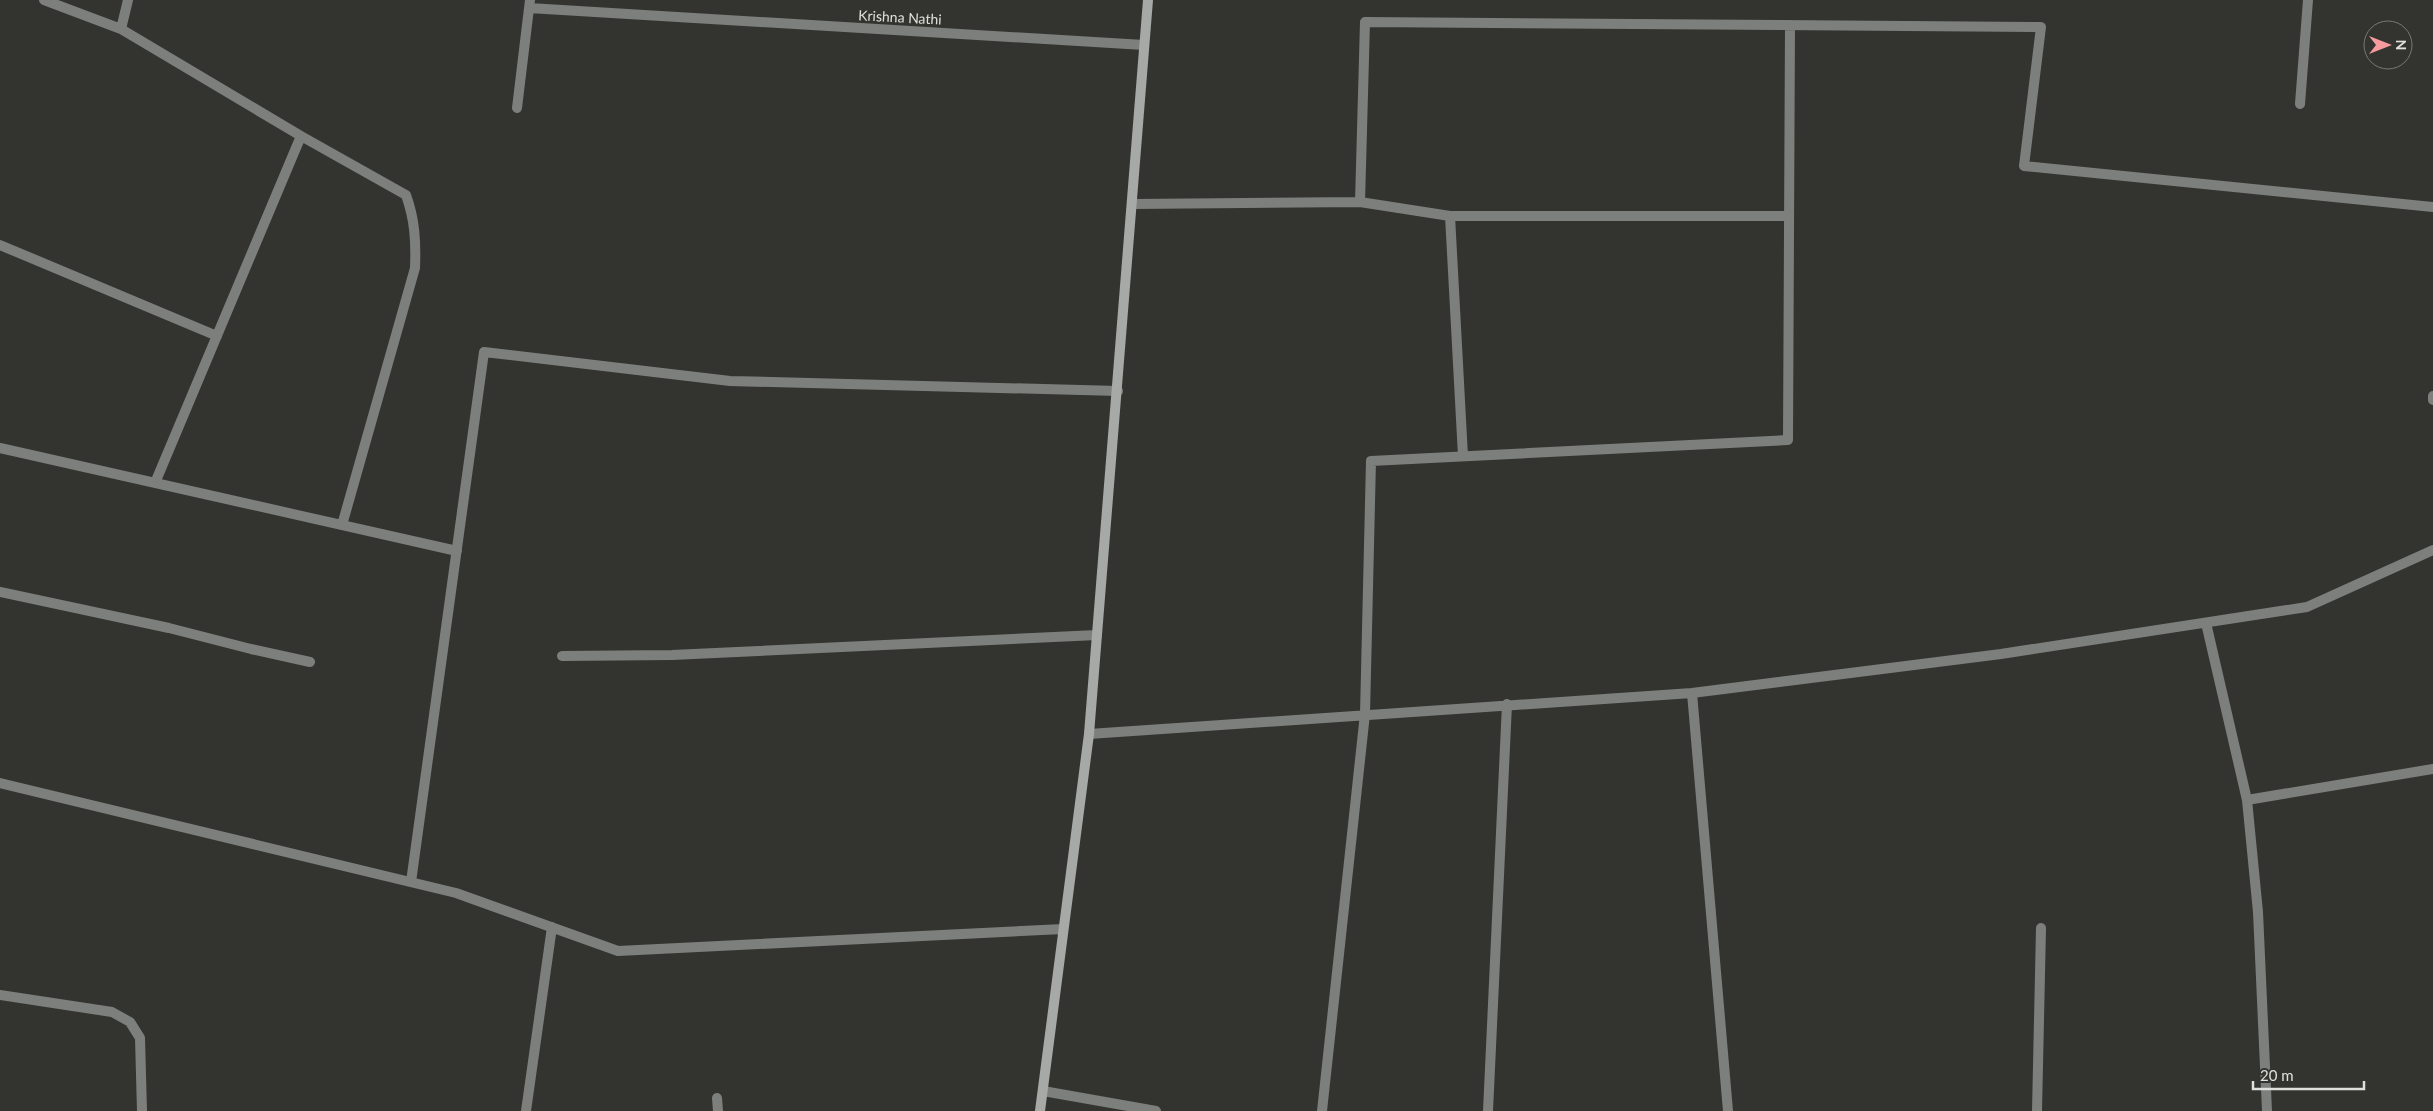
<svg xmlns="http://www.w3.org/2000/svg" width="2433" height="1111" font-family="Lato,sans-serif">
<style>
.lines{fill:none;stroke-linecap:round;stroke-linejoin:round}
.street{stroke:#7d7f7c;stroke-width:10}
.secondary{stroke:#a6a9a5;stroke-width:10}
.labels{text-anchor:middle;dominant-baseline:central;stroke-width:4;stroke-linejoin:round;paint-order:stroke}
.street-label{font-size:14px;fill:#dfe0dc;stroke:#33342f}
</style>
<rect width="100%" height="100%" fill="#33342f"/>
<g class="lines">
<path class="street" d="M44,0l77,29 7,-29
M529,8l615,37
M121,29l180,107
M2300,104l8,-104
M517,108l13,-108
M1360,202l90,14h339
M1133,204l227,-2 5,-180 676,5 -17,139 409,41
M1450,216l13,240
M0,245l217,91
M2433,396v4
M0,448l457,103
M155,483l146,-347 105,59c9,25 10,47 9,73l-73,257
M0,592l169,36 82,21 59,13
M2206,623l41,177 11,112 9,199
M562,656l110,-1 425,-20
M1692,693l36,418
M1089,734l603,-41 309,-39 306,-47 126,-57
M0,783l456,110 162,58 445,-22
M2247,800l186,-31
M411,882l73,-530 246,29 388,10
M0,995l112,17 18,10 10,16 2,73
M1043,1091l113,20
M717,1098l1,13
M526,1111l26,-184
M1322,1111l43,-397 6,-253 417,-21 2,-415
M1488,1111l19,-407
M2037,1111l4,-183"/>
<path class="secondary" d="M1040,1111l49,-377 59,-734"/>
</g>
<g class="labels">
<g class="street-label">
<text transform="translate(900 17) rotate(3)">Krishna Nathi</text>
</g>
</g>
<g transform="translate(2388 45) rotate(90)"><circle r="24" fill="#33342f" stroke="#787974"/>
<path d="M0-4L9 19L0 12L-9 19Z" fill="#f59b9d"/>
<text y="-8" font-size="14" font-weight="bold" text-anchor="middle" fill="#dfe0dc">N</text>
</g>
<path d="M2253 1081v8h111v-8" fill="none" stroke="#dfe0dc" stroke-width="2.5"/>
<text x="2260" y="1081" font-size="15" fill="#dfe0dc" stroke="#33342f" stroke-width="4" paint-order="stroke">20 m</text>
</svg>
